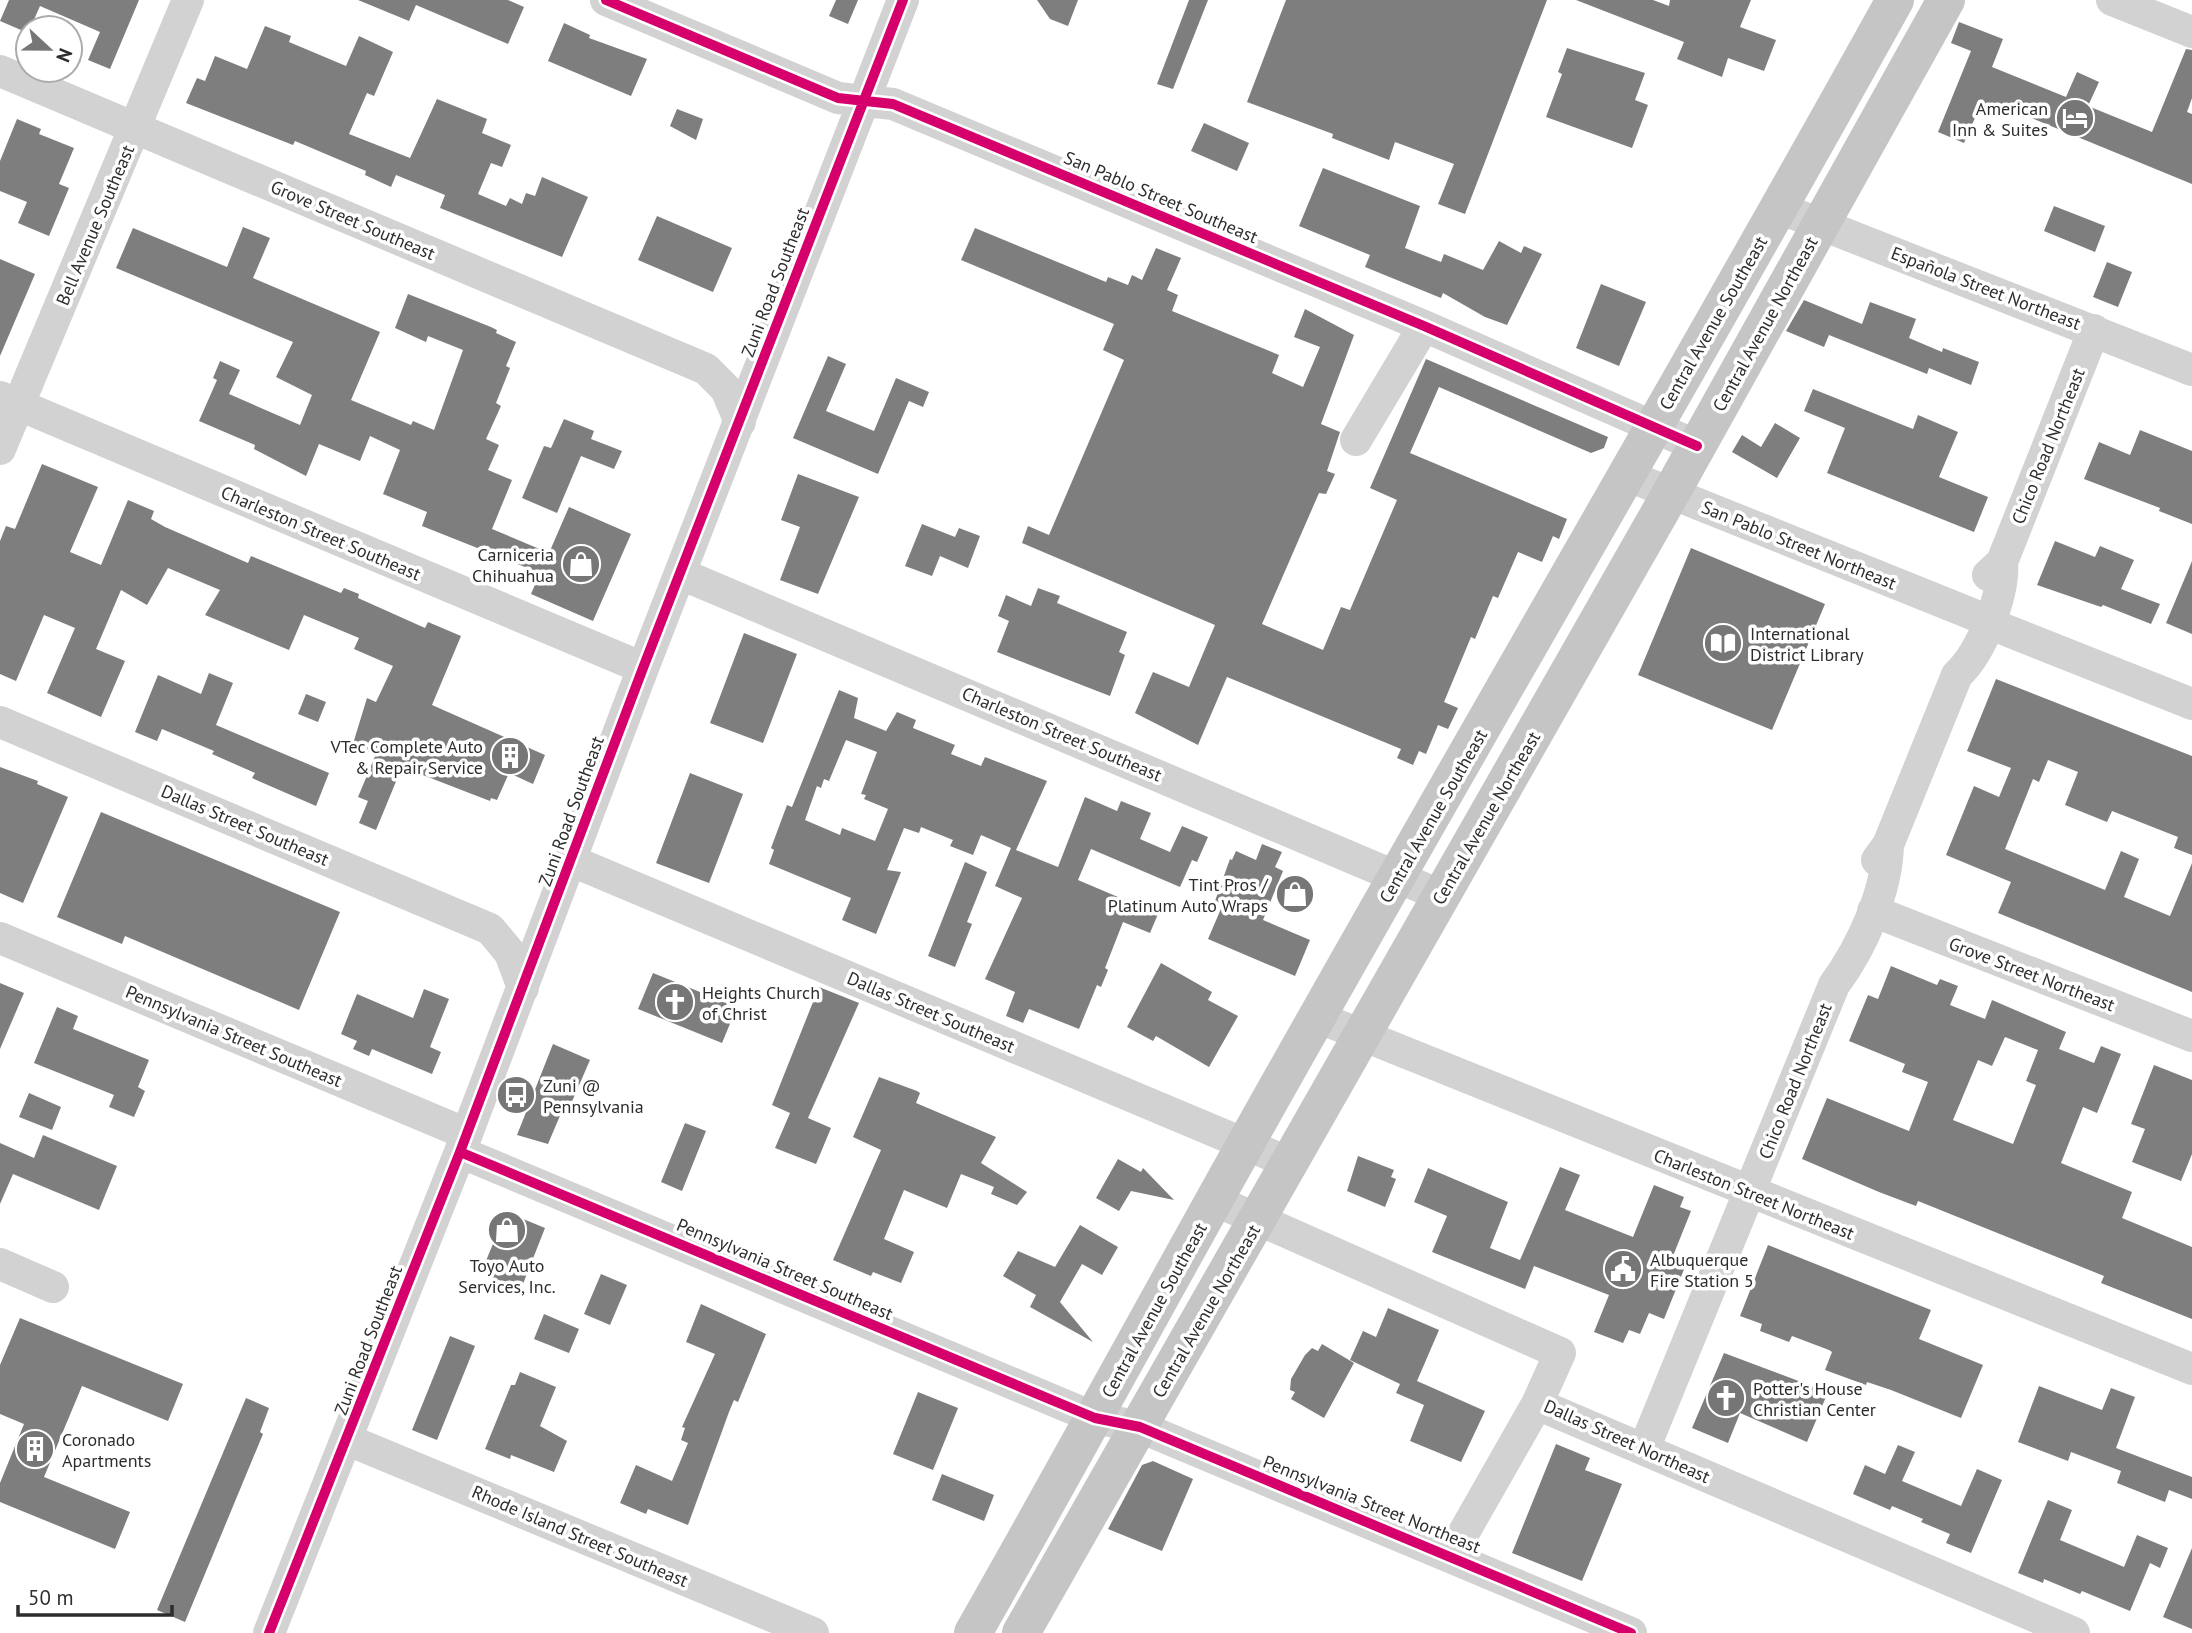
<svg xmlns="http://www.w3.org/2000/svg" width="2192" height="1633" font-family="'PT Sans',sans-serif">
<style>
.building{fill:#7e7e7e;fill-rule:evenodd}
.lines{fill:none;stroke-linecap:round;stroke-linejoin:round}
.minor{stroke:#d2d2d2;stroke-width:32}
.major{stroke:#c5c5c5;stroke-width:38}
.cycleway-casing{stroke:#fff;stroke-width:15}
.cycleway{stroke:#d6006c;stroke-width:10}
.labels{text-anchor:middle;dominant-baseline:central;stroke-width:7;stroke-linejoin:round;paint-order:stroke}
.poi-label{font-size:18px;fill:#2d2d2d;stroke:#fff;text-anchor:start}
.street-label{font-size:18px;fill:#2d2d2d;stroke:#fff}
</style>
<rect width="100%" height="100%" fill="#fff"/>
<path class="building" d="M9,0h130l-29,69 -22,-9 12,-28 -60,-26 -12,27 -28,-12z
M358,0h150l16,7 -16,37 -92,-39 -7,16z
M836,0h22l-10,24 -19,-8z
M1037,0h41l-10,26 -18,-7z
M1189,0h19l-35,89 -16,-5z
M1286,0h261l-82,214 -27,-10 16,-40 -59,-22 -6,18 -57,-22 1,-4 -86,-32z
M1576,0h77l16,6 1,-6h81l-11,27 36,13 -12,31 -36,-13 -6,19 -45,-18 7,-17z
M1959,22l44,17 -11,28 74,30 11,-25 22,10 -11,24 64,26 34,-83 6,1v48l-5,14 5,2v70l-197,-81 -6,13 -11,-5 -14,32 -26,-11 33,-81 -20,-8z
M564,23l26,12 -1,3 58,21 -16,37 -83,-35z
M265,26l26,10 -2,6 57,24 13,-30 34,16 -19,44 -7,-3 -18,41 61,24 27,-59 50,20 -5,14 29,12 -9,22 -11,-4 -13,31 28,12 4,-8 12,6 4,-11 9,3 7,-19 46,20 -26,60 -122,-49 5,-13 -49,-20 -5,12 -26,-12 1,-4 -71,-30 -2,4 -107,-42 11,-25 8,3 10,-25 32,13z
M1567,48l78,25 -10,27 13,5 -16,43 -86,-31 16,-43 -4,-2z
M677,109l26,10 -7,21 -26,-14z
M17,119l24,10 -2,5 35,14 -15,36 10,4 -20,48 -31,-13 9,-21 -27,-11v-30z
M1204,123l45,20 -12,28 -46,-20z
M1323,168l97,38 -15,42 36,14 3,-8 39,16 16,-29 22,12 3,-7 18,8 -35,71 -22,-8 -42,-24 -2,5 -76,-31 5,-12 -71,-29z
M2054,206l51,20 -10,26 -51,-21z
M657,216l75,32 -19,44 -75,-32z
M243,227l27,11 -17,40 127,54 -29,68 60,25 2,-4 21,9 29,-80 -35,-14 -2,6 -31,-14 13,-34 83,33 6,3 -1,3 20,9 -10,24 4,2 -14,35 5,3 -15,33 13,6 -11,25 24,10 -20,49 57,24 20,-46 62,27 -38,87 -62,-27 9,-21 -118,-47 5,-14 -44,-18 17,-44 -30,-14 -10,25 -41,-17 -13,32 -52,-27 1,-4 -56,-24 18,-41 -4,-2 7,-17 20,9 -11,24 71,31 12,-30 -36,-18 17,-35 -177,-74 17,-40 94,39z
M975,228l131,54 2,-5 20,8 4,-10 10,5 14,-32 25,10 -14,32 11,5 -6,16 107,44 -7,18 31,14 17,-40 -26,-10 11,-28 49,26 -33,89 19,8 -13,39 8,3 -9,20 -7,-1 -57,131 61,26 18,-43 9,3 47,-110 -27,-12 56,-129 182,78 -4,11 -13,5 -152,-66 -29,66 157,66 -8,20 -6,-3 -11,26 -24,-10 -20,46 -5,-2 -18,43 -4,-2 -27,65 14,6 -10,21 -10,-4 -12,29 -7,-3 -6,14 -16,-7 4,-9 -174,-72 -29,68 -63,-32 18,-41 36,15 26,-62 -193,-82 6,-17 21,9 75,-175 -21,-10 11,-26 -153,-64z
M0,259l35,15 -35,82z
M2107,262l25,10 -14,35 -25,-10z
M1601,284l45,18 -27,64 -43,-18z
M1804,300l58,24 8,-22 46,17 -7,19 33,14 1,-4 36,14 -8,23 -42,-17 -2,6 -98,-39 -5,12 -38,-16z
M828,356l18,8 -20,47 48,20 22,-53 33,14 -6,15 -14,-6 -31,73 -85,-36z
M1813,389l100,40 5,-14 40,17 -19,45 49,20 -14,35 -147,-59 18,-45 -41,-17z
M564,419l30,12 -3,8 31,12 -8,18 -33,-13 -24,57 -35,-15 22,-52 7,2z
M1775,423l25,15 -23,40 -45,-26 10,-17 19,12z
M2140,430l52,21v73l-33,-13 1,-3 -76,-29 15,-37 31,13z
M42,464l56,23 -28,65 31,13 27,-65 26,11 -3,8 14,8 83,36 3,-7 90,37 3,-5 15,6 -1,4 67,30 3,-6 33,14 -29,69 113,50 -12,29 -24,-11 -12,27 -6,-2 -1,3 -88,-34 -26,63 -17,-7 9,-22 -10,-4 18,-43 -24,-7 15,-49 9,4 17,-36 -39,-17 5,-11 -55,-23 -15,35 -84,-35 15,-25 -52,-22 -21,37 -26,-15 -25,59 29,12 -24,56 -54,-24 28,-65 -31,-13 -28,66 -16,-7v-133l6,-15 9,3z
M798,474l61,23 -41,97 -38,-14 20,-53 -19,-7z
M922,524l33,13 4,-9 21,8 -12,32 -28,-12 -8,20 -27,-10z
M2055,541l40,16 5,-11 34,14 -13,29 39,15 -9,20 -48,-19 -2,2 -64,-22z
M1691,548l134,56 -53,126 -134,-55z
M2192,561v73l-26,-11z
M1038,588l22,8 -3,7 70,29 -8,20 6,3 -15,41 -113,-44 12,-31 -11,-5 8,-21 25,11z
M744,633l53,21 -34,89 -53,-20z
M209,673l24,10 -17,42 113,48 -13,33 -64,-28 3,-5 -43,-19 2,-3 -52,-22 -5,12 -22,-9 23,-57 43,19z
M1996,679l196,77v99l-18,-7 4,-11 -66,-26 -5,11 -42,-17 13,-33 -30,-12 -9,22 -6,-3 -28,70 100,41 16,-39 18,8 -15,38 46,19 22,-53v129l-194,-79 13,-31 -65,-27 28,-69 25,11 12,-29 -44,-17z
M839,690l19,8 -4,20 32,13 11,-19 19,8 -3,8 42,17 -4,9 30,12 4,-9 62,24 -31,69 42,17 27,-70 32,14 4,-10 30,12 -11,26 30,13 12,-26 26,11 -11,25 -5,-2 -12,27 -89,-38 -13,31 80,34 -8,19 -27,-11 -18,46 3,2 -7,17 -4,-2 -18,44 -50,-20 -6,14 -17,-7 9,-24 -30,-13 37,-81 -27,-12 16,-38 -30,-13 -8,20 -23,-9 3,-6 -32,-13 -2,6 -15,-5 -17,42 14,2 -25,62 -34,-14 9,-22 -82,-34 5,-14 -3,-2 16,-43 5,2zM846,740l31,12 -16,42 5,1 -2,4 24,10 -13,32 -33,-13 -2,7 -35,-15 12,-34 4,2 3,-9 5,2z
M306,694l20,8 -8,20 -20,-8z
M0,767l38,14 -1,3 31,13 -45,106 -23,-10z
M690,773l53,21 -34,89 -53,-20z
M101,812l239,100 -41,98 -174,-74 -3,8 -65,-27z
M1262,844l20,8 -7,15 8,4 -20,49 47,20 -15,36 -87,-37 15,-35 -8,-3 15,-42 2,1 4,-9 20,9z
M965,862l22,10 -20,50 5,2 -17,43 -27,-11z
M1161,963l51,29 -4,8 30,16 -29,51 -53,-31 -3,5 -26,-14z
M1891,966l46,19 3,-6 18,7 -8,19 35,14 7,-19 74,32 -7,17 35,14 7,-17 20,8 -24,59 -14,-6 -22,56 71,29 -10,26 70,29v72l-91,-36 3,-7 -186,-75 -2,5 -37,-14 -77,-33 25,-61 82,33 19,-49 -26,-10 3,-8 -56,-23 19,-46 10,4zM2005,1037l33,13 -12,31 10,4 -23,59 -60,-24 25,-60 14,6z
M653,973l84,34 -15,36 -84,-34z
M0,983l24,10 -24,56z
M819,987l40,16 -51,115 23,10 -15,36 -41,-16 15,-35 -18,-8z
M424,989l25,10 -19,48 11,5 -9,22 -60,-25 -3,7 -16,-7 4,-8 -16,-7 16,-40 56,24z
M57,1007l21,9 -5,13 76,31 -11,27 7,4 -11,26 -25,-10 5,-12 -80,-32z
M553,1044l37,16 -23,53 -5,-2 -14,33 -31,-9z
M2154,1065l38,15v74l-11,27 -49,-19 13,-33 -14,-5z
M879,1077l38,14 3,2 -4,10 80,34 -15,26 46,29 -10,13 -26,-11 3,-7 -33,-13 -14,34 -43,-18 -20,49 30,13 -13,31 -28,-11 -2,4 -38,-16 48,-110 -28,-13z
M29,1093l32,14 -9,23 -33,-13z
M685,1123l21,8 -24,60 -21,-9z
M43,1135l74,31 -18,44 -86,-36 -13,30v-61l34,15z
M1358,1156l36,14 -3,7 5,2 -11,28 -38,-16z
M1118,1159l23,13 2,-4 31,32 -43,-9 -12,20 -23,-13z
M1560,1167l20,8 -15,35 68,27 21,-52 30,12 -4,10 11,4 -18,45 14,6 -23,57 -15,-6 -9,21 -11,-4 -6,13 -29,-11 15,-37 -75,-29 -9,23 -93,-37 15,-36 -33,-14 14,-34 80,34 -18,46 30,12z
M506,1212l39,16 -24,61 -40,-16z
M1080,1225l38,22 -16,28 -20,-11 -22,38 33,40 -63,-35 6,-12 -33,-19 15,-25 37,16z
M1768,1245l163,65 -12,29 64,26 -22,53 -70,-28 -24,-8 -1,3 -41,-15 7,-18 -3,-2 -37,-14 -3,6 -29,-11 2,-7 -22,-8z
M601,1274l26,11 -17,40 -26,-11z
M701,1304l65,30 -28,68 -4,-2 -5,12 -41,113 -40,-16 -2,5 -26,-11 16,-38 36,16 16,-38 -7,-3 4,-12 -3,-1 33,-73 -29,-12z
M1388,1308l51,22 -22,51 68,30 -24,51 -51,-21 14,-36 -28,-12 4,-9 -50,-24 13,-29 13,6z
M544,1314l35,15 -10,24 -35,-14z
M20,1318l163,66 -15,37 -86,-35 -38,91 86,35 -15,37 -115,-47v-19l24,-59 -24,-10v-49z
M450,1336l25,10 -38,94 -25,-10z
M1322,1344l32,19 -30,55 -33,-19 4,-7 -5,-2 1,-11 14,-24 7,-7 6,3z
M1724,1353l104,39 -21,50 -67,-29 -12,30 -36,-15z
M520,1372l36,15 -16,39 27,15 -13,31 -43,-17 -1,4 -25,-10 26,-64h4z
M2039,1386l63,24 9,-22 24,9 -19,51 76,29v22l-23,-9 -4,12 -48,-19 4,-12 -50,-19 -3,9 -50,-19z
M918,1392l40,16 -25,62 -40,-16z
M246,1398l23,10 -9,24 3,2 -78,188 -28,-12z
M1556,1444l34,14 -5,12 37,14 -40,97 -70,-28z
M1898,1445l17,7 -13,29 59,25 16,-37 25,11 -31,73 -25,-10 4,-9 -29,-12 2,-3 -31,-13 -2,4 -37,-16 12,-29 20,9z
M1153,1461l40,18 -31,72 -54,-22 34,-64z
M942,1474l52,21 -10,26 -52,-21z
M2048,1500l24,10 -12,30 64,27 13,-32 31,13 -8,20 -10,-5 -20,48 -48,-20 -2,3 -36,-15 -1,4 -25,-10z
M2192,1548v81l-29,-12z"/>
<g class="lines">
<path class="minor" d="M606,0l232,98 55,6 531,222 273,120
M2112,0l80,32
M0,71l706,298 20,20 14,33
M1779,208l413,162
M0,397l643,271
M1356,440l68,-114
M0,449l188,-449
M1626,475l346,139
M681,574l761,322
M1988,575l14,-13 92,-232
M1988,623l204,81
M0,722l490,207 20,24 13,35
M1877,860l11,-15 69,-170c24,-22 48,-81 45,-113
M572,861l718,302
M1873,911l319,125
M0,938l467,196
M1317,1017l875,352
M460,1152l611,256 24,10 45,9 491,206
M1214,1200l346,153 -23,51 -86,151
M0,1264l53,23
M1537,1404l537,229
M348,1440l465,193
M1644,1449l190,-464c28,-38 53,-93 54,-140
M269,1633l191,-481 183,-484 260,-668"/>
<path class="major" d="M973,1633c115,-202 225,-407 340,-609 193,-342 392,-681 582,-1024
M1021,1633l650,-1140 275,-493"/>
<g class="cycleway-casing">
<path id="cycleway" d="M606,0l232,98 55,6 531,222 273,120
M460,1152l611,256 24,10 45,9 491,206
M269,1633l191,-481 183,-484 260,-668"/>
</g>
<use href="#cycleway" class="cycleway"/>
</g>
<defs>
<g id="hotel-disc" transform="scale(2.0125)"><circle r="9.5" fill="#767676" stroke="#fff"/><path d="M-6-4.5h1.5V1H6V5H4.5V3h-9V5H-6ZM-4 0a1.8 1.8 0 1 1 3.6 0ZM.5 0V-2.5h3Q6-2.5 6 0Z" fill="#fff"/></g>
<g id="shop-disc" transform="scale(2.0125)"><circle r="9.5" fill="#767676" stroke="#fff"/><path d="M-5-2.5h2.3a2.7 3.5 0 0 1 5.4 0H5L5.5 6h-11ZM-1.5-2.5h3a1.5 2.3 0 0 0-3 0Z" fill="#fff"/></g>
<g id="library-disc" transform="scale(2.0125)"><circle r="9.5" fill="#767676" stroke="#fff"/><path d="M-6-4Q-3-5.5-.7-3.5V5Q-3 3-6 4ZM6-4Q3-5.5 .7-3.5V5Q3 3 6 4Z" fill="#fff"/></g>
<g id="building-disc" transform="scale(2.0125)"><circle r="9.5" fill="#767676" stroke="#fff"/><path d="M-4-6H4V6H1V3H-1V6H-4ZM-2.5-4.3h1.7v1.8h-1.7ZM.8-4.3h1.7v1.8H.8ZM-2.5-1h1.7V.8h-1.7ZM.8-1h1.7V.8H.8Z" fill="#fff"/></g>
<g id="church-disc" transform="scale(2.0125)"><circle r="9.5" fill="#767676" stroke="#fff"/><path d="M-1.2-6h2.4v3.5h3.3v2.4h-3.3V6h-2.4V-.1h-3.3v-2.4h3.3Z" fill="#fff"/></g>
<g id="bus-disc" transform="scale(2.0125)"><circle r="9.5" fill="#767676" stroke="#fff"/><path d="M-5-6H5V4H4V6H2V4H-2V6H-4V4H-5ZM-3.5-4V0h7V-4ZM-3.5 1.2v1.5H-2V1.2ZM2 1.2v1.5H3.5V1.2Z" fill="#fff"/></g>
<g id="civic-disc" transform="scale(2.0125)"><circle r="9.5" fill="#767676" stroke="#fff"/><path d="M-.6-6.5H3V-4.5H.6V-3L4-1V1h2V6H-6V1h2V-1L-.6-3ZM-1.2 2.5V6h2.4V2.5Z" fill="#fff"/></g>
</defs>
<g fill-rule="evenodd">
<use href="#hotel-disc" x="2075" y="118"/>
<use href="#shop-disc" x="581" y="564"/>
<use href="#library-disc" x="1723" y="643"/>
<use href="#building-disc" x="510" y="756"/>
<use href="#shop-disc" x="1295" y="894"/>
<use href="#church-disc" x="675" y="1002"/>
<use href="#bus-disc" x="516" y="1095"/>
<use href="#shop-disc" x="507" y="1230"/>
<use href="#civic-disc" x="1623" y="1269"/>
<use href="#church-disc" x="1726" y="1398"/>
<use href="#building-disc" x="35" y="1449"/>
</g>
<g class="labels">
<g class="poi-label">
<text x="2048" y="108" text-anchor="end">American<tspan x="2048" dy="21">Inn &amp; Suites</tspan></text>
<text x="554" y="554" text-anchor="end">Carniceria<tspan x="554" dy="21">Chihuahua</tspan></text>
<text x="1750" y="633">International<tspan x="1750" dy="21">District Library</tspan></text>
<text x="483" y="746" text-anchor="end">VTec Complete Auto<tspan x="483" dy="21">&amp; Repair Service</tspan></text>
<text x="1268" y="884" text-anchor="end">Tint Pros /<tspan x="1268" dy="21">Platinum Auto Wraps</tspan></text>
<text x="702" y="992">Heights Church<tspan x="702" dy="21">of Christ</tspan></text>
<text x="543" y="1085">Zuni @<tspan x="543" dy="21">Pennsylvania</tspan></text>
<text x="1650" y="1259">Albuquerque<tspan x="1650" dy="21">Fire Station 5</tspan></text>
<text x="507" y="1265" text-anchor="middle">Toyo Auto<tspan x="507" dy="21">Services, Inc.</tspan></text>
<text x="1753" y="1388">Potter's House<tspan x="1753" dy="21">Christian Center</tspan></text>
<text x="62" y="1439">Coronado<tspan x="62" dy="21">Apartments</tspan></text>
</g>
<g class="street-label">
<text transform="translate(1161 197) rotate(23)">San Pablo Street Southeast</text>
<text transform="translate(353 220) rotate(23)">Grove Street Southeast</text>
<text transform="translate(95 225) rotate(-67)">Bell Avenue Southeast</text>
<text transform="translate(775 282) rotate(-69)">Zuni Road Southeast</text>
<text transform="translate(1986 288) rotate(21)">Española Street Northeast</text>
<text transform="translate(1713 323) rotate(-60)">Central Avenue Southeast</text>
<text transform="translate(1765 324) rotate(-61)">Central Avenue Northeast</text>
<text transform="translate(2048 446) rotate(-68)">Chico Road Northeast</text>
<text transform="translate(321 533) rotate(23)">Charleston Street Southeast</text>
<text transform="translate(1799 545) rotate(22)">San Pablo Street Northeast</text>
<text transform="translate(1062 734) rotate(23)">Charleston Street Southeast</text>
<text transform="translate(571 811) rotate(-70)">Zuni Road Southeast</text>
<text transform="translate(1433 816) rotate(-60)">Central Avenue Southeast</text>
<text transform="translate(1486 818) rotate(-60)">Central Avenue Northeast</text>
<text transform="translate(245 825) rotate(23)">Dallas Street Southeast</text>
<text transform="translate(2032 974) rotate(21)">Grove Street Northeast</text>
<text transform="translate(931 1012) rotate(23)">Dallas Street Southeast</text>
<text transform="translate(234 1036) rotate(23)">Pennsylvania Street Southeast</text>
<text transform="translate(1795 1081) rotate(-68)">Chico Road Northeast</text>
<text transform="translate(1754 1194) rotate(22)">Charleston Street Northeast</text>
<text transform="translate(785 1269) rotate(23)">Pennsylvania Street Southeast</text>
<text transform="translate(1154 1310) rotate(-61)">Central Avenue Southeast</text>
<text transform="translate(1206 1311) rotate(-60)">Central Avenue Northeast</text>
<text transform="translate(368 1340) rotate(-69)">Zuni Road Southeast</text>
<text transform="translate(1627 1441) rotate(24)">Dallas Street Northeast</text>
<text transform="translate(1372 1504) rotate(22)">Pennsylvania Street Northeast</text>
<text transform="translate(580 1536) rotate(23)">Rhode Island Street Southeast</text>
</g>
</g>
<g transform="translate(49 49) rotate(112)"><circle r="33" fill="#ffffff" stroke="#ababab" stroke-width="2"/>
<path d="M0-5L12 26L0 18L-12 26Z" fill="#767676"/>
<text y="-10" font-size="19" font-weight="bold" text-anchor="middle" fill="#2d2d2d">N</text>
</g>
<path d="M18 1605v10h154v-10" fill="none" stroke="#2d2d2d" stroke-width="3.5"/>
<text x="28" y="1605" font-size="21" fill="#2d2d2d" stroke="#ffffff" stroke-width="5" paint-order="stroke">50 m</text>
</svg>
